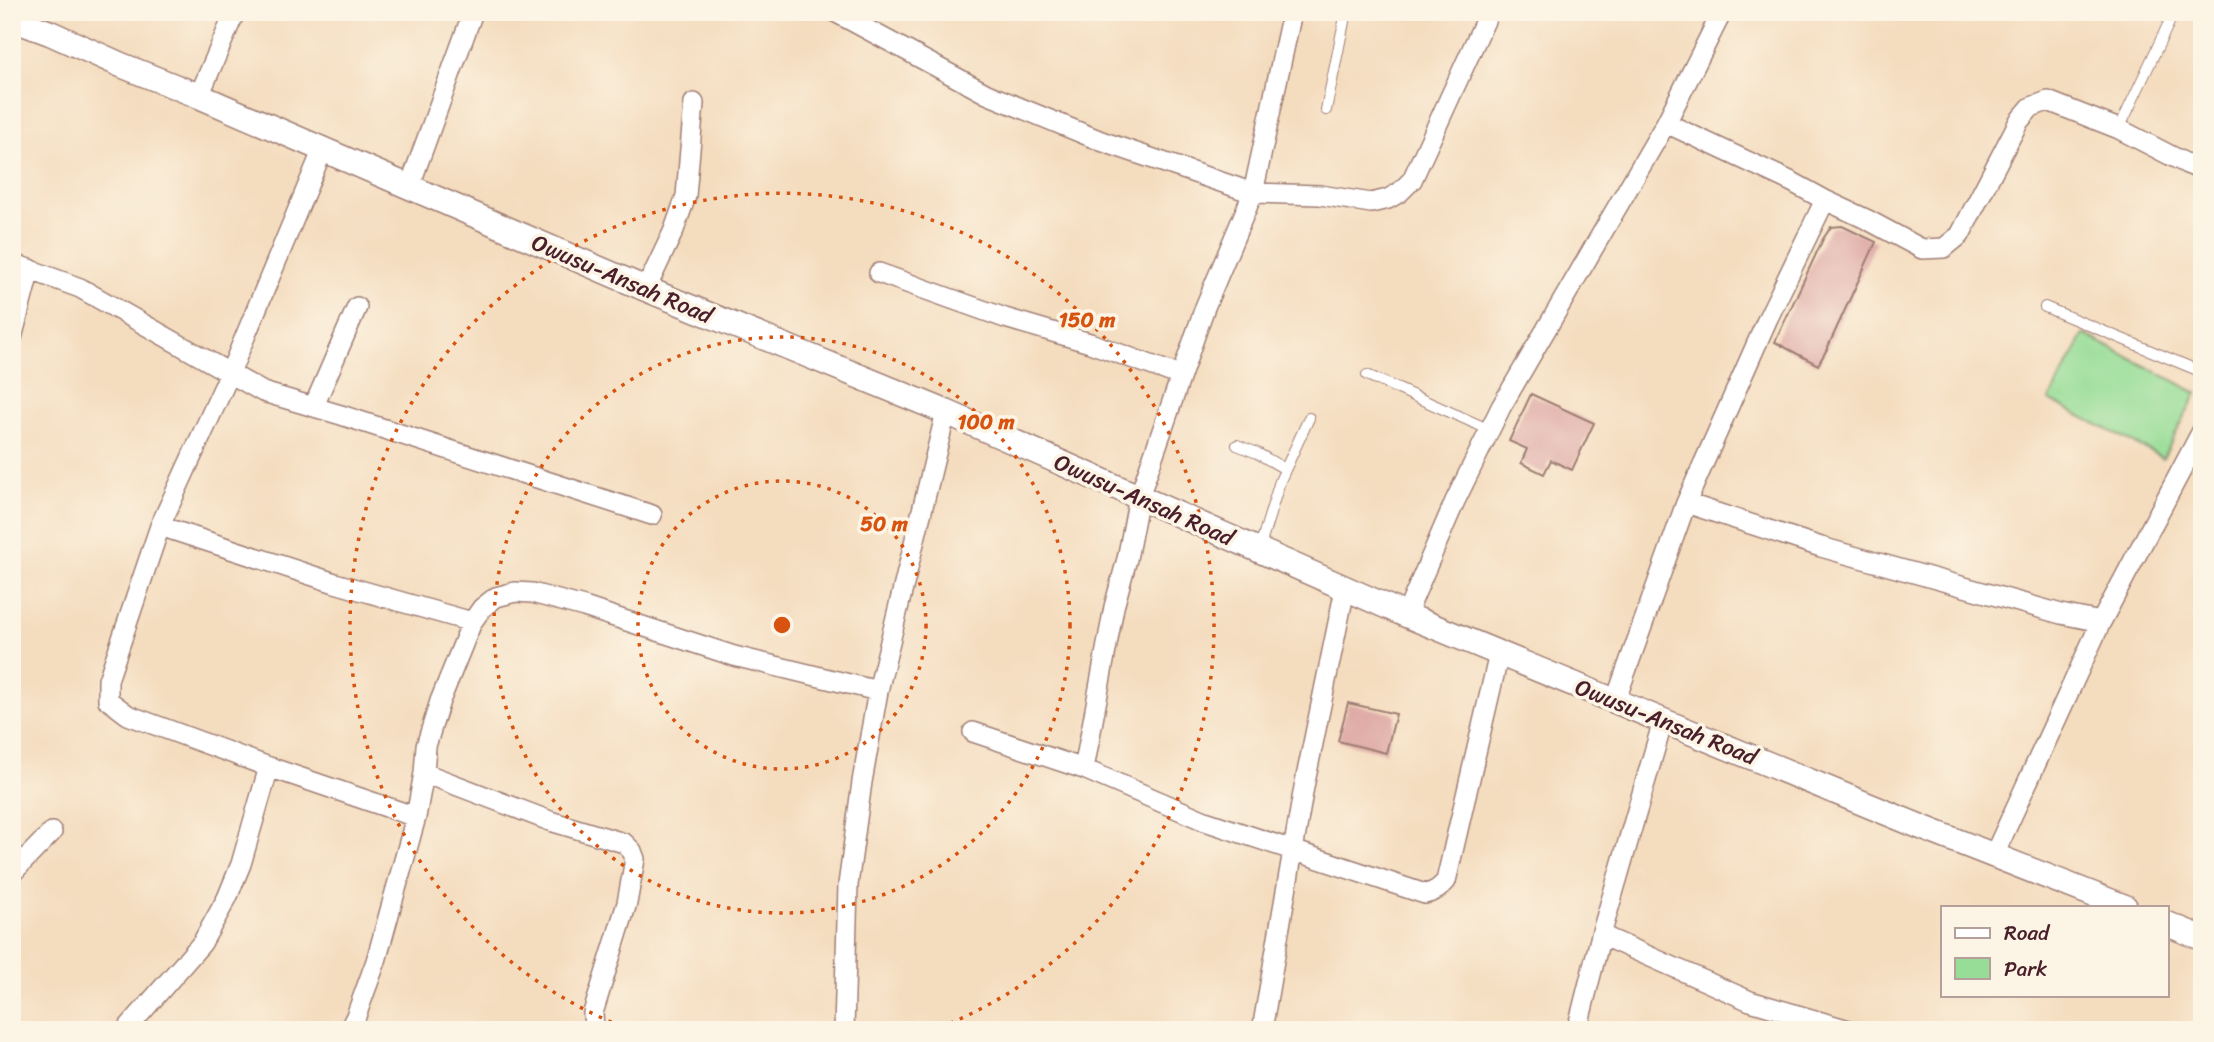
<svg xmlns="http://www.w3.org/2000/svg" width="2214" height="1042" font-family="Sriracha,sans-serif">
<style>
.green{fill:#97dd97;stroke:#707e61;stroke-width:2}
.building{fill:#dba19e}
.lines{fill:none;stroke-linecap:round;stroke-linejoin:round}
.service-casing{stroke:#9f7e74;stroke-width:12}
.minor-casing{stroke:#9f7e74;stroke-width:22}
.tertiary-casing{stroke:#9f7e74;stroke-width:27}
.service{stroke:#fff;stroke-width:10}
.minor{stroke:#fff;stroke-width:19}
.tertiary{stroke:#fff;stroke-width:24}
.ring{fill:none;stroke:#d8530f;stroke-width:3.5;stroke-dasharray:3.5 7}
.labels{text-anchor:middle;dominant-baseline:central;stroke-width:7;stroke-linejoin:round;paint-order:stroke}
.street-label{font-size:23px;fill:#4a1f2b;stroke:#fcf5e5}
.centre{fill:#d8530f;stroke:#fcf5e5;stroke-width:3.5}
.ring-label{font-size:21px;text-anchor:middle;font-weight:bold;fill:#d8530f;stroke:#fcf5e5;stroke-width:7;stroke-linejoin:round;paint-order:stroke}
</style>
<rect width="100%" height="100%" fill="#fcf5e5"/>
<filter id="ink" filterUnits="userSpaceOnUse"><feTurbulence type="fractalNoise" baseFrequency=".0143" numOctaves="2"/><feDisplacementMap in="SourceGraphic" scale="14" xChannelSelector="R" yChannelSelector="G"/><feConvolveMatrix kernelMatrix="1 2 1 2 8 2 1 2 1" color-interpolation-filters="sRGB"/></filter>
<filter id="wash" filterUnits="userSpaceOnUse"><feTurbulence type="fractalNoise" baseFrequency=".00686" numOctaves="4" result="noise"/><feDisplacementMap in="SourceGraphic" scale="28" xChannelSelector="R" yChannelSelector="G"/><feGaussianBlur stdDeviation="1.57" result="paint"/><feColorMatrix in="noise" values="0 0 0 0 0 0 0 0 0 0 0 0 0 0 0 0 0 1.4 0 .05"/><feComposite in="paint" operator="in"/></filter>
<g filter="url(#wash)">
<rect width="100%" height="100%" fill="#f4dcbe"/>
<path class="green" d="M2084,334l113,59 -34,65 -114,-58z"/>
<g id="blocks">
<path class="building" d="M1842,226l34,16 -49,107 -9,16 -43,-23 48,-103 8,-12z
M1531,394l63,29 -22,47 -21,-10 -7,14 -23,-11 6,-14 -18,-8z
M1348,703l48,11 -10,39 -48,-12z"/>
</g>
</g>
<g filter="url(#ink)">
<use href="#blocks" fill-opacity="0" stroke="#9f7e74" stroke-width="2"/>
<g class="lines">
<g class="service-casing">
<path id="service" d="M1326,110l20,-98
M2119,129l55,-117
M2045,307l157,65
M1367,375l123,55
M1237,445l20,8 28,16
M1259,550l21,-69 29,-63"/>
</g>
<g class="minor-casing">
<path id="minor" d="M835,12l152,82 114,47 152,52 67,2 51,8 17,-4 12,-7 12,-12 77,-168
M1292,12l-39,181 -48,114 -66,190 -12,62 -13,48 -30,162 121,52 220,73c10,-2 15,-6 21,-13l53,-227
M199,96l36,-84
M1666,123l126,59 33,18 43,20 54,29 22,-1 16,-13 59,-114 12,-14 17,-6 71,28 68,35 15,6
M323,149l-93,224 -70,153 -52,154v20l20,15 141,52 147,50
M409,188l64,-176
M12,263l68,25 183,104 78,23 311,100
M879,273l126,45 85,25 91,33
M646,289l28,-59 12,-34 8,-93
M12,338l18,-69
M314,406l43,-99
M1686,503l135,44 240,67 40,8
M160,526l175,57 137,39
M1406,615l49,-114 46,-94 165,-284 56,-111
M1615,702l71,-199 82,-185 57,-118
M973,732l111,37
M424,773l126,48 74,22 8,8 3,8 -8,44 -34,110 1,17
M1994,855l107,-233 101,-191
M12,873l40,-41
M1601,935l149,66 99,29
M126,1030l76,-87 25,-45 14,-34 28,-97
M349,1030l7,-14 20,-55 40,-144 8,-44 2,-27 14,-45 32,-79 10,-14 14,-11 19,-5 17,1 52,14 150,49 144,35
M844,1030l4,-145 14,-103 16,-91 68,-279
M1262,1030l42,-243 41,-198
M1577,1030l24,-95 62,-214"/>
</g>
<g class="tertiary-casing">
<path id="tertiary" d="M12,19l38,14 71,32 78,31 447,193 300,123 460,203 515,212 204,80
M2167,924l35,14"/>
</g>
<use href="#service" class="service"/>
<use href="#minor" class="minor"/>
<use href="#tertiary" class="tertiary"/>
</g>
</g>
<g class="ring">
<circle cx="782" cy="625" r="144"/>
<circle cx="782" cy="625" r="288"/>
<path d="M631 1030A432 432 0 1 1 933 1030"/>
</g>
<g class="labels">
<g class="street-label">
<text transform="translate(622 279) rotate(23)">Owusu-Ansah Road</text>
<text transform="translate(1144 500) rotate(24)">Owusu-Ansah Road</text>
<text transform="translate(1666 722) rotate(22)">Owusu-Ansah Road</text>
</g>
</g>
<circle cx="782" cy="625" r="10" class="centre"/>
<g class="ring-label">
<text x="1087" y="327">150 m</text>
<text x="986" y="429">100 m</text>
<text x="884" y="531">50 m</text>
</g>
<rect width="2214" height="1042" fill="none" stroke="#fcf5e5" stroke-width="42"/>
<rect x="1941" y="906" width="228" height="91" fill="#fcf5e5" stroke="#b59f9b" stroke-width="2"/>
<rect x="1955" y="928" width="35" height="10" fill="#ffffff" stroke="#b59f9b" stroke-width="2"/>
<text x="2004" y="940" font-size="21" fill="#4a1f2b">Road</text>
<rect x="1955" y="958" width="35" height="21" fill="#97dd97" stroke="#b59f9b" stroke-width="2"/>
<text x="2004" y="976" font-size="21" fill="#4a1f2b">Park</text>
</svg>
